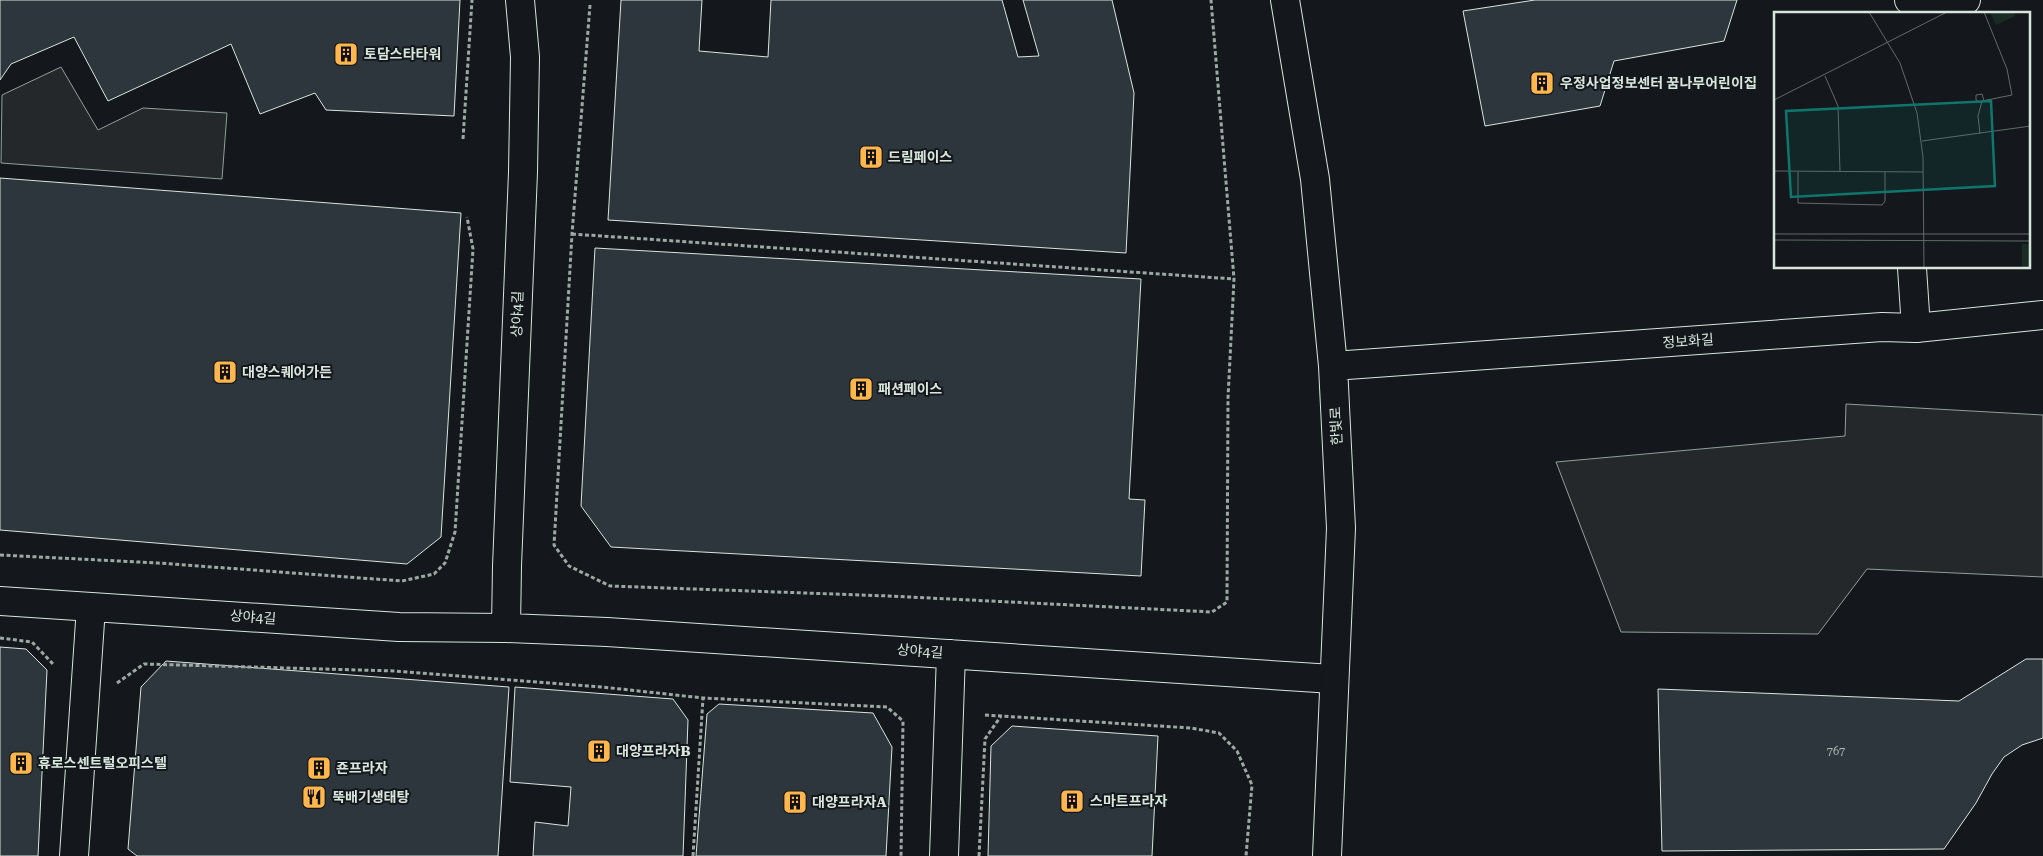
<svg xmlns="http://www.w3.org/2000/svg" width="2043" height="856" font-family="'Roboto Serif','Noto Sans KR',serif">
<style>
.parking{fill:#24282b;stroke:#939e99}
.building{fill:#2c363c;stroke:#d8e6dc}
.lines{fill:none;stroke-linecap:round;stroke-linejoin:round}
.street-casing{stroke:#d8e6dc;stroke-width:30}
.secondary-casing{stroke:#d8e6dc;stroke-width:30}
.path{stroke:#9da8a2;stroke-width:3;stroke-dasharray:4 2.5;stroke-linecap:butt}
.street{stroke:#14181c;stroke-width:28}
.secondary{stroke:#14181c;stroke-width:28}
.labels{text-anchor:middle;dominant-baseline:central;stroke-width:4;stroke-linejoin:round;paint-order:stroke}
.number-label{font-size:11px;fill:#adbab4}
.poi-label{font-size:14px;font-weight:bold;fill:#d8e6dc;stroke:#14181c;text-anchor:start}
.street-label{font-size:14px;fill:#d8e6dc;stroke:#14181c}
.inset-road{fill:none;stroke:#626a69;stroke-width:1}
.view{fill:#0f766e;fill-opacity:0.15;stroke:#0f766e;stroke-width:2.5}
.inset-edge{fill:none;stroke:#d8e6dc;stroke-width:2.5}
</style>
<rect width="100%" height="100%" fill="#14181c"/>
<path class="parking" d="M61,67l37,63 45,-22 84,5 -5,66 -221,-16 1,-68z
M1846,404l197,11v162l-176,-8 -49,65 -197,-2 -65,-170 289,-26z"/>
<path class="building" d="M0,0h460l-6,116 -128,-6 -11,-17 -55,21 -29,-70 -123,57 -34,-64 -63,27 -11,16z
M621,0h81l-3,51 69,6 3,-57h231l16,57 21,-1 -16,-56h89l22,93 -8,160 -518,-33z
M1535,0h202l-13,41 -110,20 -14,45 -115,20 -22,-115z
M0,178l461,35 -20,324 -34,27 -407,-34z
M595,248l546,31 -12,220 16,1 -4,76 -530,-29 -30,-41z
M0,647l26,2 21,21 -9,186h-38z
M2026,659h17v79l-21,7 -18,12 -12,17 -16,29 -32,46 -282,2 -4,-162 301,12z
M166,661l343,26 -11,169h-361l-9,-7 13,-162z
M515,687l158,12 15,21 -5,136h-150l2,-34 33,4 3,-39 -61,-5z
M719,704l154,9 19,34 -6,109h-190l11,-142z
M1012,726l146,10 -6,120h-164l3,-110z"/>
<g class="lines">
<g class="street-casing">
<path id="street" d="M1909,0l8,7 24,7
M1952,14l5,-11 9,-3
M1912,268l4,60
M0,601l399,26 107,1 101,4 726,47
M506,628l1,-62 16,-394 2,-115 -5,-57
M74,856l17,-249
M944,856l7,-202"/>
</g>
<g class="secondary-casing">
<path id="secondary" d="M1285,0l30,179 18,187 8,162 -14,328
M1333,366l549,-39 34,1 127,-13"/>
</g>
<path class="path" d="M590,5l-18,229 -18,311 15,21 41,20 279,10 323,16 15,-10 1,-204 6,-119 -23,-279
M463,139l9,-139
M572,234l662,45
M0,555l158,8 244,18 32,-7 11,-11 10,-31 18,-283 -6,-32
M0,638l32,4 22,23
M117,683l27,-19 251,7 207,16 101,11 184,9 16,14 -2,135
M985,715l206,13 28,5 18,18 15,34 -6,71
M693,856l10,-158
M979,856l6,-117 16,-23"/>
<use href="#street" class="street"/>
<use href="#secondary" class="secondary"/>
</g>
<defs>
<g id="building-square" transform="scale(1.25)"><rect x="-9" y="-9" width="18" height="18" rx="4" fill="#ffb74d" stroke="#14181c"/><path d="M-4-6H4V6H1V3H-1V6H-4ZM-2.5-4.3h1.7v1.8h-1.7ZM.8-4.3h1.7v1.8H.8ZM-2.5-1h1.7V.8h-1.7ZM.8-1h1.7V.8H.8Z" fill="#111"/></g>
<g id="restaurant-square" transform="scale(1.25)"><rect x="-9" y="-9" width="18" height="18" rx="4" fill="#ffb74d" stroke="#14181c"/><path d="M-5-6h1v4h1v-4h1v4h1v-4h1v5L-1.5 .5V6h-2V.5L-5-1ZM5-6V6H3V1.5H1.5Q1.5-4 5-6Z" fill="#111"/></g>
</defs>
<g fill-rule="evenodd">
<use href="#building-square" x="346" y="54"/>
<use href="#building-square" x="1542" y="83"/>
<use href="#building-square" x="871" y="157"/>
<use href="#building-square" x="225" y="372"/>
<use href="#building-square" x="861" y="389"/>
<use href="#building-square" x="599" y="751"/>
<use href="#building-square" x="21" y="763"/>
<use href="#building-square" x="319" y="768"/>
<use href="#restaurant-square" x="314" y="797"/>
<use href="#building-square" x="1072" y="801"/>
<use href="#building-square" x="795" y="802"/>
</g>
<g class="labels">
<g class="number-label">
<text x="1836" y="751">767</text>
</g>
<g class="poi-label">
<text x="364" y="54">토담스타타워</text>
<text x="1560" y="83">우정사업정보센터 꿈나무어린이집</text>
<text x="888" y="157">드림페이스</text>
<text x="242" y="372">대양스퀘어가든</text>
<text x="878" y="389">패션페이스</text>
<text x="616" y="751">대양프라자B</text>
<text x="38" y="763">휴로스센트럴오피스텔</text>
<text x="336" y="768">죤프라자</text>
<text x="332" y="797">뚝배기생태탕</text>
<text x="1090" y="801">스마트프라자</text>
<text x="812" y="802">대양프라자A</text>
</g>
<g class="street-label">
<text transform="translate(517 314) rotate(-88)">상야4길</text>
<text transform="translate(1688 341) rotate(-4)">정보화길</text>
<text transform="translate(1336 426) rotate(-93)">한빛로</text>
<text transform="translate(253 617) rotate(4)">상야4길</text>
<text transform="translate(920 651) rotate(4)">상야4길</text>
</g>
</g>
<g transform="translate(1774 12)">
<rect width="256" height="256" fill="#14181c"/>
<path d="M216,0h24l1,4 -19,9zM248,232h8v24h-8z" fill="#1a2d24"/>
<path class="inset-road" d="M95,0l31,51 17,50 6,44 1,111M51,64l13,30 2,66M0,88l173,-88M208,91l-6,-3v-5l6,-1 2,7M206,122l-2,-18 4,-15 30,-6 -5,-26 -23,-57M148,129l109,-15M0,159l149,1M24,160v31l84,2 3,-4v-29M0,222h257M0,228l257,1"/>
<path class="view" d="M217,89l4,85 -204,11 -5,-86z"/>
<rect width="256" height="256" class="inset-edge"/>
</g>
</svg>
